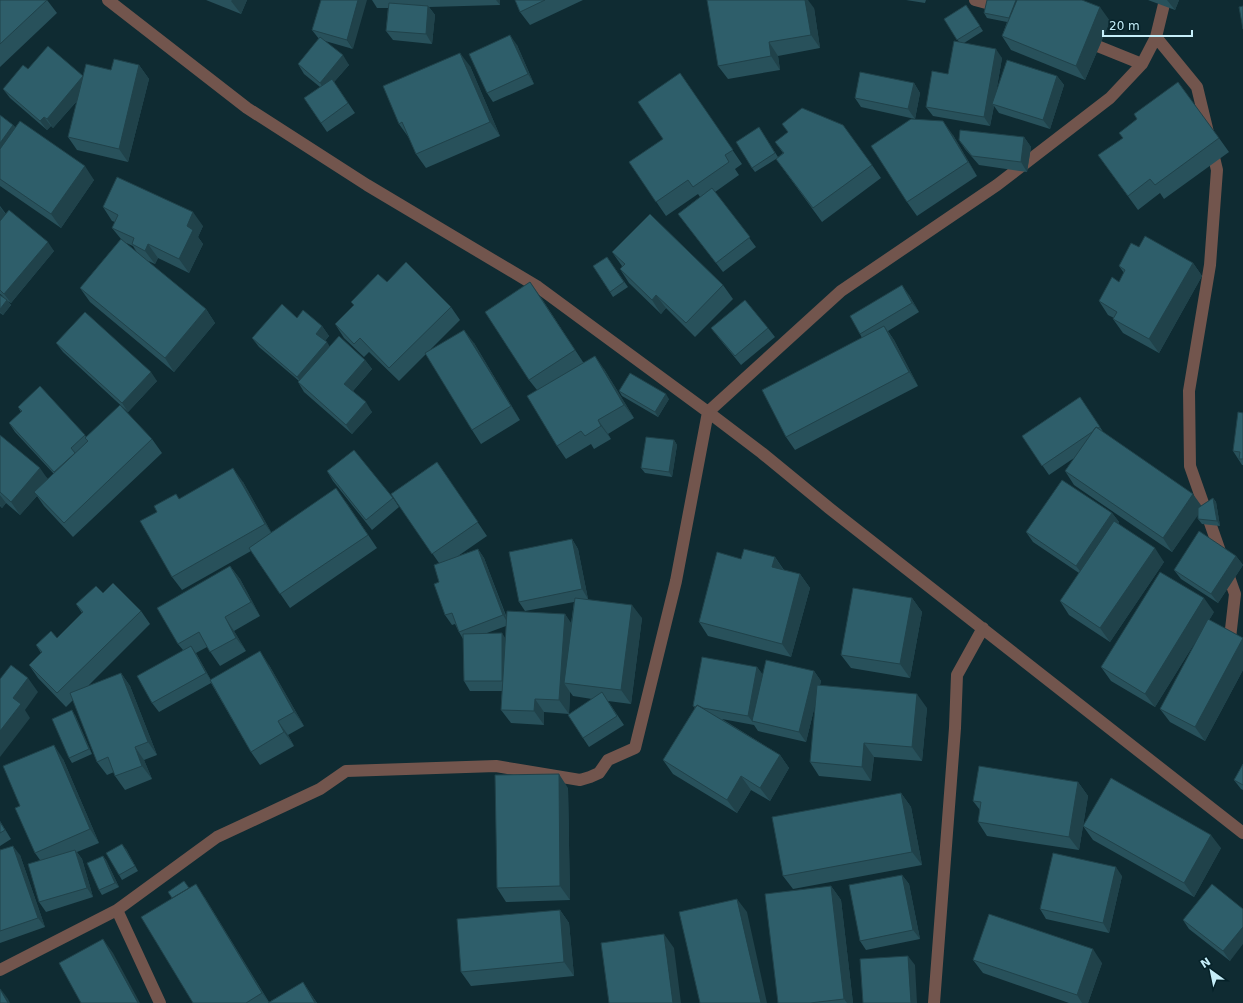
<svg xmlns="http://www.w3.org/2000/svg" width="1243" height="1003" font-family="'DejaVu Sans',sans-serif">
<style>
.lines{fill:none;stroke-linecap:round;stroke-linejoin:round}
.street{stroke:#72554d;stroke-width:12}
.wall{fill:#28515b;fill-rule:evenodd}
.shaded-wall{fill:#20424a}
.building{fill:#2e5e6a;stroke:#20424a}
</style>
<rect width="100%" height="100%" fill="#0f2b32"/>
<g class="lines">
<path class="street" d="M108,0l139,108 120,77 171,102 170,125 54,41 67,55 414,325
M975,0l26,7
M1156,37l41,50 20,83 -7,95 -21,126 1,75 45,128 -6,53
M1085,41l57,23
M117,910l43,93
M0,970l117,-60 100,-73 103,-48 26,-18 150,-5 84,14 10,-3 9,-4 9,-13 27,-12 41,-167 32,-169 133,-121 156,-106 113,-87 32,-34 14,-27 9,-37
M934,1003l21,-275 2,-53 26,-47"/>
</g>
<path class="wall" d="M0,0h47l10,13 -57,54z
M206,0h41l-6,14z
M321,0l32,49 -28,-8 24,24 -15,17 21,31 -28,19 -23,-34 16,-11 -16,-13 -6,-10 21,-25 -7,-9z
M372,0h128v5l-71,2 6,8 -3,29 -39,-4 -7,-9 2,-23h-11z
M515,0h68l-53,25 -10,-13z
M906,0h20l-1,3z
M1148,0h31l-4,10z
M966,5l17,26 -19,12 38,15 -6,35 61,-17 7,9 -14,44 -51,-16 -5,-7 -4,20 -57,-10 -7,-9 22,-33 11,-32 -15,-23z
M814,8l6,40 -42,8 2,14 -52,9 -10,-13z
M984,13l126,8 -25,59 -74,-30 -9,-14 5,-14 -20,-4z
M517,45l17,39 -41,18 -6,-9z
M139,65l10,14 -21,83 -51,-12 -9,-13 9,-36 -24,27 -2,-2 -4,4 -37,-32 -7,-9 25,-20 55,7 28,-6z
M470,66l30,70 -74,32 -10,-14 -7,-16 -10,-14z
M680,73l62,91 -7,5 4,6 -24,17 41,55 -33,25 -45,-58 22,-17 -2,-3 -32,22 -37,-54 34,-23z
M914,83l6,10 -5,26 -54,-12 -6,-9z
M0,115l13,10 2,2 79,53 -33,48 -61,-42z
M759,127l19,30 5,-4 -8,-11 97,23 9,13 -59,44 -46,-63 -21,13 -3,-4z
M953,135l24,41 -60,40 -10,-14z
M1024,137l7,10 -4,25 -48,-7 -14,-16 -6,-9z
M1219,138l10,14 -65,47 -4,-6 -22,17 -40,-55z
M0,206l6,8 48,37 -43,52 -3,-2 3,4 -8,10 -3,-2v-18l4,2 -4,-3z
M103,207l100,19 -5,11 5,7 -14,29 -31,-15 -3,6 -9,-4 60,49 9,14 -41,49 -84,-70 -10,-14 41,-49 -9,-11 3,-6 -3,-1zM124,242l9,4 5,8z
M1139,247l54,16 9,13 -43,77 -36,-20 -10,-14 1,-1 -6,-3 -9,-14 20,-19 5,-9 -5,-7z
M612,252l111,33 10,14 -38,38 -29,-29 -5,6 -32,-31 -9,-14 2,-3z
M607,257l21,30 -15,10 -20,-31z
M387,282l64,25 9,13 -30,30 44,-7 46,77 -39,24 -9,-14 -46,-76 -27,27 -30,-29 -5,5 -20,-19 -9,-14 19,-18 -3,-4z
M909,295l10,17 -31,19 6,9 24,46 -123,64 -9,-13 76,-99 -2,-4z
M540,296l43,66 21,7 30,49 -26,16 3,5 -17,10 -3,-5 -25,15 -9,-13 -20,-56 -8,-10z
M297,318l25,8 7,10 -4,5 5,6 35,13 7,9 -19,22 19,21 -20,22 -48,-42 -6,-10 1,-1 -40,-34 -7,-9z
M711,328h57l7,9 -34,28 -23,-28z
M56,343l101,38 -29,31 -65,-60z
M619,391l50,8 -11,18 -36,-21z
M1080,397l24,36 97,73 12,-8 3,4 4,24 -18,-2 -4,-5v-5l-26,38 -98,-67 -9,-14 9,-13 -25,17 -27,-39z
M18,407l67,28 1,2 66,2 10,14 -89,84 -29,-31 -7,-10 -17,19 -14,-12 -4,5 -2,-2v-71l48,44 6,-5 -39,-42 -6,-9 12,-11z
M1243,413v52h-1l-9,-14z
M674,440l3,5 -5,32 -27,-4 -4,-5z
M437,462l50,74 -29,20 20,-7 6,9 23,60 58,-4 6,10 3,-22 -49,9 -6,-9 53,-63 6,10 10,50h-2l56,19 -11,86 -23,-3 16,24 -35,22 -6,-9 -14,-24 -25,-2v13l-33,-2 -10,-13 1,-19h-32l-6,-10 -1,-42 -4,-7 -4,-8 -3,1 -7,-10 -6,-33v-19l-48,-69zM506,626v12l-19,-5zM570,692l3,4 19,3 -23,15z
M327,471l66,27 6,9 -27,23 -39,-49z
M243,482l28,50 75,-30 31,46 -87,60 -39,-57 -69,39 -10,-13 -15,-65 19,-18 3,5z
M1112,513l7,9 -1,1 46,39 -54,80 -41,-27 -9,-14 19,-28 -46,-31 -7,-10z
M1236,556l7,9 -25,38 -37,-24 -7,-9z
M775,557l9,13 16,4 10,14 -19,69 -83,-21 -9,-14 42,-63z
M230,566l10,13 20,37 -26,15 12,20 -26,15 -13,-19 -11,6 15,27 58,-15 35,61 -16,9 6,11 -34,19 -9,-13 -40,-69 -52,29 -7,-9 31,-53 -5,-6z
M103,593l38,18 9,13 -62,62 33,-13 9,13 27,69 -13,5 8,19 -27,11 -10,-14 -1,-4 -7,3 -10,-13 -24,-62 -7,7 -28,-29 -9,-13 12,-12 -5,-8 21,-7 25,-25 -6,-9z
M912,598l10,14 -12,66 -59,-10 -10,-13z
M1214,612l-5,8 34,18v32l-38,71 -35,-19 -10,-13 42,-78 -47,76 -44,-26 -10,-14z
M757,667l5,7 52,-3 7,10 -1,4 107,23 -5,53 -48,-4 -3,24 -52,-5 -9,-14 6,-61 -10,41 -48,-11 -4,-6 -32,-6 58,36 9,13 -19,33 -19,-11 -14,23 -64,-39 -10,-14 32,-52 -2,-2z
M75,715l17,39 -20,9 -3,-5z
M63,759l36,84 -22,9 5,7 11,38 -47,15 -7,-10 1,-42 -5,-7 -15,-47z
M1243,764v26l-2,-1 -7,-9z
M1078,782l10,14 -9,54 -92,-14 -9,-14 2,-12 -7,-9z
M568,788l2,112 -64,2 -9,-14z
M901,793l10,14 11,58 -129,24 -10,-13z
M0,821l11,18 -11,7z
M1083,826l138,22 -27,49 -101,-57z
M126,849l12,22 -16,9 -3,-5z
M0,850l20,5 25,72 -45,16z
M103,856l3,4 13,27 -17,8 -3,-5z
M902,875l7,9 11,55 -54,11 -6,-9z
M1122,876l-13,57 -63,-14 -6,-10z
M831,886l10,14 12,103h-75z
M189,888l16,10 64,104 34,-20 14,21h-124z
M1243,909l-13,52 -41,-32 -6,-9z
M560,910l9,13 5,53 -103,10 -10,-14z
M973,960l129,3 -14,40h-19l-86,-30z"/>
<path class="shaded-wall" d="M232,0h15l-6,14 -10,-13z
M358,0h9l-14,49 -6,-9z
M496,0h4v5z
M805,0h3l6,8 6,40 -9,-13z
M1167,0h12l-4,10z
M428,6l7,9 -3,29 -6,-10z
M1100,7l10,14 -25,59 -9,-14z
M510,35l7,10 17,39 -6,-10z
M769,42l9,14 2,14 -9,-14z
M996,49l6,9 -8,46h-2l2,2 -4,20 -6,-9z
M460,53l10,13 30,70 -10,-14z
M343,55l6,10 -15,17 21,31 -21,-31 -8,10 -6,-9z
M139,65l10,14 -21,83 -9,-13z
M83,76l7,10 -37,42 -6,-9z
M1057,76l7,9 -14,44 -7,-9z
M914,83l6,10 -5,26 -7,-10z
M44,117l7,9 -4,4 -7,-9z
M943,121l10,14 24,41 -9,-14z
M13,125l7,9 -20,28v-19z
M1024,137l7,10 -4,25 -6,-10z
M85,166l9,14 -33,48 -10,-14z
M0,207l10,13 -10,11z
M193,212l10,14 -5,11 5,7 -14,29 -10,-14 8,-33z
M48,242l6,9 -43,52 -7,-9z
M148,244l10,14 -3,6 -10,-13z
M1193,263l9,13 -43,77 -10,-14z
M530,282l10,14 44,68 -9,-14z
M902,285l7,10 10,17 -7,-9z
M656,295l10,13 -5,6 -9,-14z
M7,300l4,5 -8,10 -3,-3v-3z
M206,309l9,14 -41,49 -9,-14z
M322,326l7,10 -6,7 -7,-9z
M884,326l10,14 24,46 -9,-14z
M464,330l10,13 46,77 -9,-14z
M327,342l6,10 -29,34 -7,-9z
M595,356l9,13 30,49 -10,-13z
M365,360l7,9 -21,24 -7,-9z
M151,372l6,9 -29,31 -6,-9z
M666,394l3,5 -11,18 -3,-5z
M366,402l6,10 -20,22 -6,-9z
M598,420l10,14 3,5 -10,-13z
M674,440l3,5 -5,32 -3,-5z
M40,468l9,13 -15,11 3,4 -17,19 -9,-13z
M233,468l10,14 31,55 -9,-13z
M1193,494l10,14 -31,44 -9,-14z
M0,495l6,8 -4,5 -2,-3z
M1213,498l3,4 4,24 -3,-5z
M1112,513l7,9 -36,53 -7,-9z
M572,539l6,10 10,50 -6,-10z
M1155,548l9,14 -54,80 -10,-14z
M478,549l6,9 25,67 -6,-10z
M1236,556l7,9 -25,38 -7,-9z
M775,557l9,14 -12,-4z
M230,566l10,13 20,37 -9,-14z
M800,574l10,14 -19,69 -9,-13z
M912,598l10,14 -12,66 -10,-14z
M1204,598l10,14 -59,95 -10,-13z
M632,605l10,13 -11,86 -10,-14z
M565,614l9,13 -10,56 6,9 -1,22 -10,-14z
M225,617l9,14 12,20 -10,-13z
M502,633l6,9 1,48 -7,-9z
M1243,638v32l-38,71 -10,-14z
M191,646l6,9 15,27 -6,-9z
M260,651l9,14 35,61 -10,-14z
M757,667l7,9 -11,46 -5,-6z
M814,671l7,10 -15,61 -7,-10z
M121,673l9,13 27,69 -9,-13z
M28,678l10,14 -13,18 5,8 -30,39v-26l13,-33z
M917,694l10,14 -5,53 -10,-14z
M535,699l9,13v13l-10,-14z
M72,710l3,5 17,39 -3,-5z
M278,721l10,14 6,11 -10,-14z
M864,743l10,14 -3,24 -9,-14z
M54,745l9,14 36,84 -9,-14z
M135,747l9,13 8,19 -10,-13z
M780,755l9,13 -19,33 -10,-13z
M559,774l9,14 2,112 -10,-14z
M741,776l10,14 -14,23 -10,-13z
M1078,782l10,14 -9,54 -10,-13z
M901,793l10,14 11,58 -10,-13z
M0,821l11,18 -11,-17z
M1211,835l10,13 -27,49 -10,-14z
M122,844l4,5 12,22 -3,-5z
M13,846l7,9 25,72 -7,-9z
M75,850l7,9 11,38 -6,-9z
M103,856l3,4 13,27 -4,-4z
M1116,867l6,9 -13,57 -6,-10z
M902,875l7,9 11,55 -7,-9z
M196,884l9,14 64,105 -7,-10z
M831,886l10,14 12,103h-6l-3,-4z
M737,899l10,13 20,91h-6z
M560,910l9,13 5,53 -10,-14z
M1243,927v17l-13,17 -7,-10z
M664,934l10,14 7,55h-8z
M103,939l10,14 27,50h-2z
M1093,949l9,14 -14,40h-6l-5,-8z
M908,956l7,9 2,38h-6z
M303,982l9,14 5,7h-2z
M0,988l8,11 2,4h-2z"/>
<path class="building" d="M0,0h47l-47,44z
M321,0h37l-11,40 -35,-10z
M515,0h30l-25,12z
M707,0h98l6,35 -42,7 2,14 -53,10z
M987,0h29l-7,18 -25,-5z
M1017,0h65l18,7 -24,59 -74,-30z
M389,3l39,3 -2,28 -40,-3z
M966,5l14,21 -23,14 -13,-21z
M1243,6v23l-4,-22z
M510,35l18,39 -41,19 -18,-39z
M320,37l23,18 -23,28 -22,-19z
M954,41l42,8 -12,68 -58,-10 6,-36 16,3z
M48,46l35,30 -36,43 -3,-2 -4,4 -37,-32 20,-24 5,4z
M460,53l30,69 -74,32 -14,-32 -3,2 -16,-38z
M114,59l25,6 -20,84 -51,-12 18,-73 25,6z
M1007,60l50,16 -14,44 -51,-16z
M860,72l54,11 -6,26 -53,-11z
M680,73l53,77 -8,5 4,7 -36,25 -5,-7 -32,22 -27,-40 34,-23 -25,-37z
M332,79l16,24 -27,20 -17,-25z
M1178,82l41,56 -64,47 -5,-6 -22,17 -30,-41 25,-17 -4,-5 18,-14 -3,-5z
M802,108l41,17 29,40 -59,43 -37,-49 8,-6 -9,-11 13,-10 -6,-8z
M0,115l13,10 -13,18z
M911,119l32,2 25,41 -61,40 -36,-56z
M20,121l65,45 -34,48 -51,-35v-30z
M759,127l16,26 -23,15 -16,-26z
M960,130l64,7 -3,25 -49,-6 -13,-16z
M117,177l76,35 -6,14 6,4 -14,29 -31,-15 -3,7 -13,-7 2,-6 -22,-10 6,-13 -15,-8z
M712,188l38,49 -34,26 -38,-49z
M9,210l39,32 -44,52 -4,-4v-69z
M650,214l73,71 -37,38 -30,-28 -4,5 -32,-31 5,-5 -13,-12z
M1145,236l48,27 -44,76 -36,-20 4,-7 -18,-11 13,-24 7,5 6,-12 -6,-4 12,-23 8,4z
M121,239l85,70 -41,49 -85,-70z
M607,257l17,25 -14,10 -17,-26z
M406,262l45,45 -62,61 -29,-30 -6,6 -19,-20 19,-19 -3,-3 27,-28 9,8z
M530,282l45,68 -46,30 -44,-68z
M902,285l10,18 -52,31 -10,-18z
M0,295l7,5 -7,9z
M745,300l23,28 -33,28 -24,-28z
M282,304l15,14 6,-8 19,16 -6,8 11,8 -30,35 -45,-39z
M85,312l66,60 -29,31 -66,-60z
M884,326l25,46 -123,65 -24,-47z
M464,330l47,76 -39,24 -47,-77z
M339,336l26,24 -21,24 22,18 -20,23 -48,-43z
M595,356l29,49 -26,15 3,6 -16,10 -4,-5 -24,15 -30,-50z
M630,373l36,21 -11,18 -36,-21z
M40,386l45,49 -14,13 4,5 -21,19 -45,-49 13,-12 -4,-4z
M1080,397l20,30 -2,1 -2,-1 -4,5 -50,34 -20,-30z
M120,405l32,34 -88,84 -30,-31 54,-51 -3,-3z
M1238,412l5,1v46h-4l1,-7 -7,-1z
M1096,427l97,67 -30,44 -98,-67z
M0,435l40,33 -29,34 -11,-10z
M646,437l28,3 -5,32 -28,-4z
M354,450l39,48 -27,22 -39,-49z
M437,462l41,60 -46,32 -41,-60z
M233,468l32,56 -93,53 -32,-56 17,-9 -3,-6 22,-12 3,5z
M1062,480l50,33 -36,53 -50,-34z
M336,488l32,47 -88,59 -31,-46z
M1213,498l4,23 -19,-2v-11z
M1114,521l41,27 -55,80 -40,-27z
M1199,531l37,25 -25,38 -37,-24z
M572,539l10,50 -63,13 -10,-50z
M478,549l25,66 -44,17 -7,-19 -7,2 -11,-31 5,-2 -5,-17z
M744,549l31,8 -3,10 28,7 -18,70 -83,-22 18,-70 24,7z
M230,566l21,36 -26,15 11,21 -26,14 -11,-20 -21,12 -21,-36z
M1160,572l44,26 -59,96 -44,-27z
M113,583l28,28 -84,82 -28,-28 13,-13 -6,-7 15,-14 6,7 26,-26 -7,-8 20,-18 7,7z
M853,588l59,10 -12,66 -59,-9z
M575,598l57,7 -11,85 -57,-7z
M507,611l58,3 -6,86 -24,-1 -1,12 -33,-1z
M1208,619l35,19 -48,89 -35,-18z
M502,633v48h-38l-1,-47z
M191,646l15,27 -54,30 -15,-27z
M260,651l34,61 -16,9 6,11 -33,20 -41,-72z
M702,657l55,10 -9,49 -45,-8 -6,-3 -1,2 -3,-1z
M766,660l48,11 -15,61 -47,-11z
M11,665l17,13 -15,20 8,6 -21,27v-52z
M121,673l27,69 -13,5 7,19 -27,10 -7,-19 -11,5 -27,-69z
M817,685l100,9 -5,53 -48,-4 -2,24 -52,-5z
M602,692l15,24 -34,22 -15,-23z
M697,705l83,50 -20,33 -19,-12 -14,24 -64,-40z
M72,710l17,39 -20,9 -17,-39z
M54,745l36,84 -55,24 -20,-45 5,-2 -17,-40z
M1243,764v21l-9,-5z
M979,766l99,16 -9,55 -91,-15 3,-20 -8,-1z
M559,774l1,112 -63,2 -2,-113z
M1111,778l100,57 -27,48 -101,-57z
M901,793l11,59 -129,24 -11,-59z
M0,822l5,8 -5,3z
M122,844l13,22 -16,9 -13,-22z
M13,846l25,72 -38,13v-81z
M75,850l12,38 -48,14 -11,-38z
M1053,853l63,14 -13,56 -63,-14z
M103,856l12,27 -16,7 -12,-27z
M902,875l11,55 -53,11 -11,-56z
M184,881l5,7 -17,10 -4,-6z
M196,884l66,109 -16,10h-53l-52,-86z
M1212,884l31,25v18l-20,24 -40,-31z
M831,886l13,113 -34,4h-32l-13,-109z
M737,899l24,104h-61l-21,-91z
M560,910l4,52 -103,10 -4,-53z
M989,914l104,35 -16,46 -104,-35z
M664,934l9,69h-64l-8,-60z
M103,939l35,64h-57l-22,-40z
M908,956l3,47h-48l-3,-44z
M303,982l12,21h-47z
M0,989l8,14h-8z"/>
<g transform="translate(1211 971) rotate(327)" stroke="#052128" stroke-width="3" paint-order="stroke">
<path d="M0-3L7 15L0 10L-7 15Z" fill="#c5eef9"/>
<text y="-6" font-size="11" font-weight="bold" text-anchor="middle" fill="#c5eef9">N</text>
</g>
<path d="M1103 30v6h89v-6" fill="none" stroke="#c5eef9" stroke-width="2"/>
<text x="1109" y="30" font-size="12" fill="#c5eef9" stroke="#052128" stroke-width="3" paint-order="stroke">20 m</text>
</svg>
